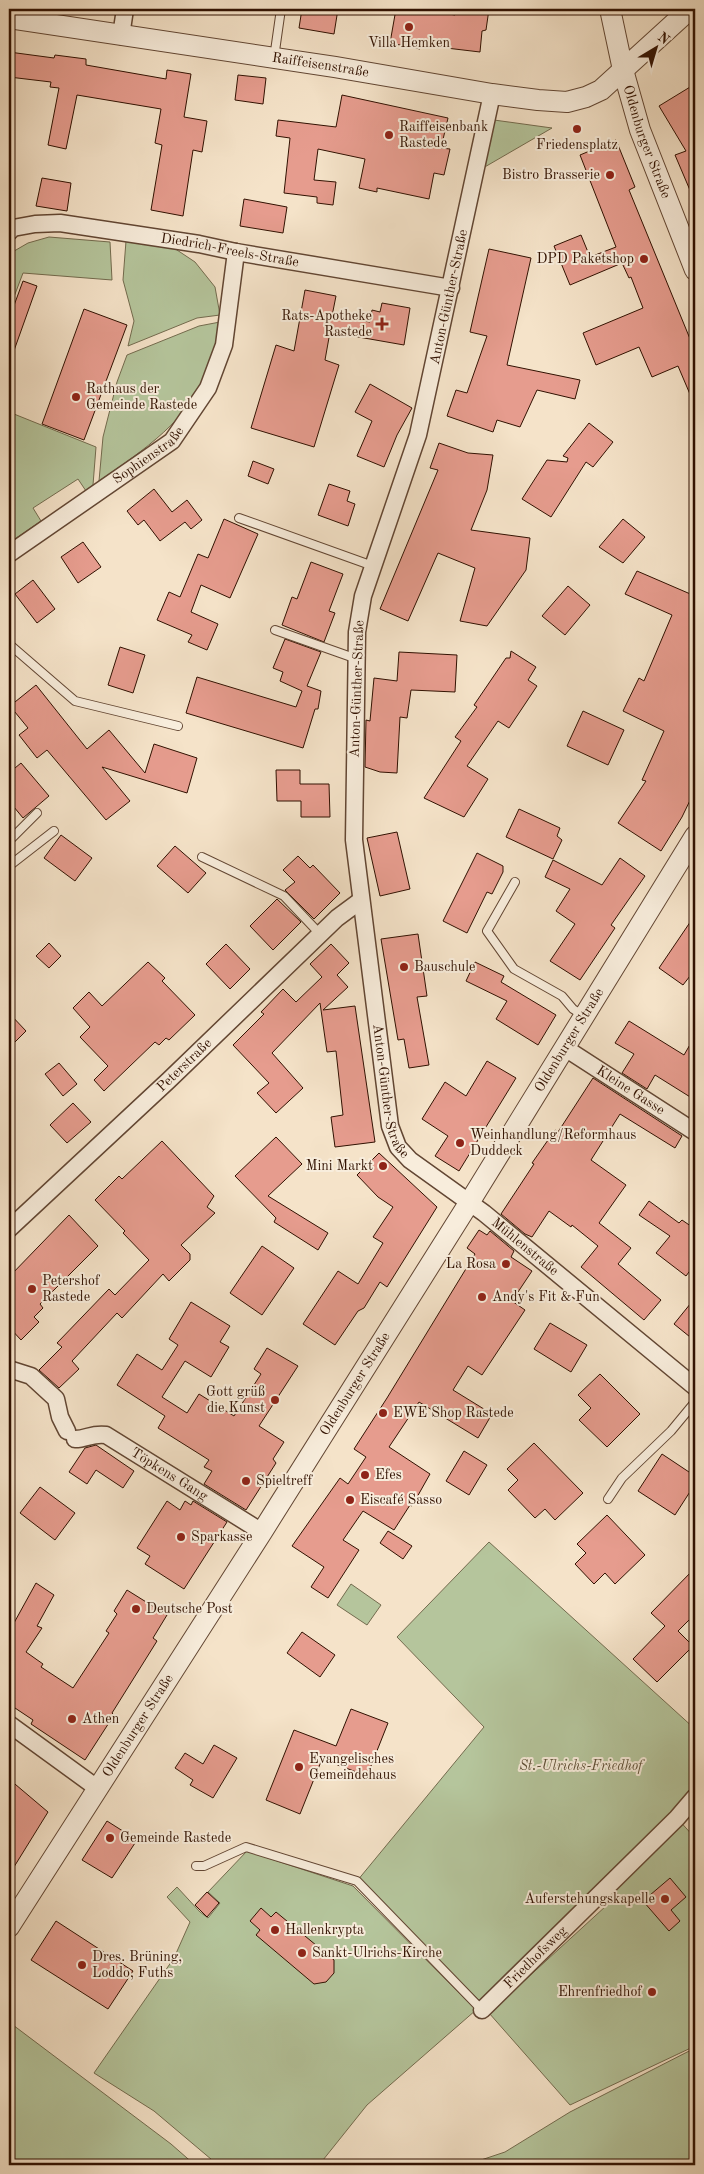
<svg xmlns="http://www.w3.org/2000/svg" width="704" height="2174" font-family="'Old Standard TT',serif">
<style>
.green{fill:#b5c59c;stroke:#736b4e}
.building{fill:#e69c8e;stroke:#311101}
.lines{fill:none;stroke-linecap:round;stroke-linejoin:round}
.service-casing{stroke:#624633;stroke-width:10}
.minor-casing{stroke:#624633;stroke-width:19}
.tertiary-casing{stroke:#624633;stroke-width:22}
.service{stroke:#f8eddc;stroke-width:8}
.minor{stroke:#f8eddc;stroke-width:16}
.tertiary{stroke:#f8eddc;stroke-width:20}
.poi-dot{fill:#8f2418;stroke:#f8eddc;stroke-width:2}
.labels{text-anchor:middle;dominant-baseline:central;stroke-width:4;stroke-linejoin:round;paint-order:stroke}
.poi-label{font-size:14px;fill:#311101;stroke:#f8eddc;text-anchor:start}
.street-label{font-size:14px;fill:#311101;stroke:#f8eddc}
.park-label{font-size:14px;font-style:italic;fill:#5f5037;stroke:#f8eddc}
</style>
<rect width="100%" height="100%" fill="#f5e3c9"/>
<filter id="stains"><feTurbulence type="fractalNoise" baseFrequency=".004" numOctaves="4"/><feColorMatrix values="0 0 0 0 .2 0 0 0 0 .09 0 0 0 0 .02 0 0 0 .5 -.17"/></filter>
<radialGradient id="worn" r=".72"><stop offset=".6" stop-color="#630" stop-opacity="0"/><stop offset="1" stop-color="#630" stop-opacity=".3"/></radialGradient>
<path class="green" d="M494,120l58,8 -69,40z
M49,237l61,5 2,38 -89,-7 -14,37v-56l19,-11z
M126,241l48,7 21,14 20,25 5,28 -23,3 -69,28 6,-25 -11,-41z
M220,322c-2,15 -4,32 -9,45 -22,53 -67,83 -112,114l4,-44 14,-55 10,-27 72,-29z
M9,412l87,35 -3,38 -7,6 -8,-12 -45,29 8,13 -32,22z
M489,1542l206,187v68l-18,21 18,20v208l-125,59 -81,-92 129,-118 -6,-14 -131,121 -124,-121 127,-154 -87,-90z
M351,1584l30,21 -14,20 -30,-20z
M247,1851l106,35 123,124 -109,95 -48,60h-101l-64,-54 -60,-38 80,-115 16,-36 -23,-25 10,-10 23,25 8,6 12,-15 -12,-11z
M9,2022l162,122 24,21h-186z
M695,2048v117h-229l39,-13 65,-40z"/>
<path class="building" d="M302,9h36l-4,25 -35,-6z
M396,9h23l36,6 1,-6h33l-3,21 -4,1 -2,21 -59,-7 -1,4 -30,-6z
M9,52l45,6 1,-3 31,4v6l80,14 1,-9 24,4 -7,43 23,4 -5,31 -9,-2 -10,66 -32,-6 11,-65 -7,-2 6,-34 -84,-14 -11,54 -18,-4 11,-57 -9,-1 1,-5 -42,-5z
M238,75l28,3 -3,26 -28,-4z
M695,84v118l-20,-47 11,-4 -27,-45z
M342,95l106,23 -7,30 9,1 -6,26 -10,-2 -5,26 -52,-11v4l-18,-4 6,-29 -47,-10 -4,31 22,2 -3,23 -16,-2v-6l-33,-4 6,-55 -14,-2 2,-16 58,7z
M616,140l19,47 -6,3 66,161v55l-17,-40 -26,11 -13,-30 -43,18 -13,-32 60,-25 -12,-31 -2,1 -7,-15 -52,22 -16,-39 27,-11 9,22 26,-10 -36,-92z
M42,178l29,5 -4,28 -31,-5z
M244,199l43,8 -4,26 -43,-7z
M489,249l42,9 -24,107 73,15 -5,19 -38,-9 -17,37 -23,-7 -4,12 -46,-16 9,-26 11,3 20,-57 -17,-4z
M23,281l14,5 -26,73h-2v-40z
M305,290l31,6 -4,20 38,6 2,-12 8,2 2,-9 28,5 -6,37 -74,-13 -5,28 14,5 -25,82 -63,-19 25,-83 18,6z
M84,309l43,16 -43,115 -42,-16z
M370,384l42,24 -15,27 -13,32 -27,-11 15,-35 -17,-9z
M589,423l24,19 -20,25 -7,-5 -35,55 -29,-18 25,-39 20,2 1,-4 -5,-2z
M439,443l29,10 25,2 -6,35 -16,40 59,8 -4,32 -39,56 -27,-5 15,-53 -37,-15 -30,68 -28,-12 58,-139 -8,-2z
M253,461l21,8 -6,15 -20,-8z
M329,484l21,7 -3,10 8,3 -7,22 -30,-11z
M154,489l18,23 15,-12 15,20 -11,9 -6,-7 -25,19 -16,-21 -6,5 -11,-14z
M224,519l34,15 -28,64 -29,-13 -10,27 27,12 -11,26 -19,-8 4,-7 -35,-15 12,-28 11,5 18,-43 10,4z
M623,519l22,18 -22,26 -24,-16z
M83,542l18,25 -23,16 -17,-26z
M311,562l32,12 -14,37 6,2 -11,29 -42,-17 10,-28 5,2z
M637,571l58,25v194l-13,27 -21,34 -43,-28 28,-42 -4,-1 22,-49 -41,-20 16,-33 5,3 28,-66 -47,-21z
M33,580l22,29 -18,14 -22,-29z
M568,586l22,19 -25,30 -23,-19z
M285,639l36,13 -14,34 14,5 -3,18h-3l-12,39 -117,-35 11,-36 99,30 6,-16 -22,-10 3,-9 -10,-4z
M120,647l25,8 -12,38 -25,-8z
M511,651l25,16 -8,13 9,6 -28,42 -11,-7 -31,45 21,13 -24,38 -40,-19 37,-57 -6,-4 22,-30 -3,-2 32,-47h4z
M399,652l58,3 -2,37 -44,-2 -4,28 -7,-1 -3,56 -17,-1 -15,-5 1,-47 4,1 4,-43 23,3z
M36,685l51,64 22,-19 36,43 9,-29 43,14 -10,35 -85,-26 28,34 -24,19 -59,-70 -10,8 -18,-23 9,-7 -18,-22z
M583,711l41,19 -16,35 -41,-19z
M21,763l28,33 -26,22 -14,-17v-28z
M276,770h24v14h29l1,33h-29v-16h-24z
M519,809l41,19 -3,8 5,4 -9,19 -47,-22z
M397,832l13,57 -30,7 -13,-58z
M61,835l31,23 -17,23 -31,-23z
M175,846l31,27 -18,20 -31,-27z
M477,853l26,13v6l-11,22 -5,-2 -20,41 -24,-12z
M298,856l12,12 3,-3 27,28 -26,26 -29,-29 10,-8 -12,-12z
M620,858l25,18 -34,49 4,3 -35,52 -30,-19 25,-37 -19,-13 14,-22 -25,-12 8,-17 49,25z
M277,899l24,23 -28,28 -23,-24z
M695,915v65l-5,-4 -7,9 -24,-17z
M418,934l9,62 -10,1 12,68 -20,3 -5,-29 -6,1 -17,-101z
M49,943l12,13 -12,12 -13,-12z
M226,944l24,25 -20,20 -24,-25z
M331,944l18,19 -12,12 11,12 -25,23 32,-4 20,136 -40,5 -4,-30 12,-2 -7,-64 -9,1 -7,-49 -48,50 31,35 -27,25 -19,-20 12,-10 -36,-38 31,-31 -3,-2 22,-23 13,13 26,-25 -12,-13z
M148,962l17,16 -3,3 33,34 -26,25 -3,-2 -7,7 -4,-3 -51,49 -10,-11 14,-14 -28,-29 10,-10 -17,-19 16,-16 13,14z
M475,962l29,14 -3,6 55,33 -18,30 -42,-26 11,-18 -41,-20z
M9,1013l17,18 -17,17z
M629,1021l55,34 11,-19v64l-40,-25 -8,14 -25,-16 12,-19 -19,-11z
M487,1061l29,17 -57,93 -24,-15 13,-20 -26,-17 23,-37 21,14z
M59,1063l18,21 -14,12 -18,-22z
M593,1078l89,58 -7,12 -55,-34 -29,46 35,25 -27,38 32,25 -13,16 43,36 -17,20 -63,-53 17,-21 -26,-21 -1,2 -22,-16 -17,26 -7,-3 -24,-20 33,-50 -2,-1 23,-33 3,2z
M73,1103l18,19 -24,21 -17,-18z
M276,1137l26,27 -34,32 60,37 -10,17 -44,-28 2,-4 -41,-42z
M162,1141l52,55 -7,11 8,6 -34,32 9,9v6l-21,21 -6,-7 -41,44 -5,-5 -45,48 7,8 -20,19 -20,-18 23,-23 -5,-4 52,-54 6,6 34,-35 -26,-27 2,-2 -30,-31 24,-24 3,3z
M379,1153l58,54 -50,80 -7,-5 -16,26 -6,3 -23,34 -32,-21 35,-53 20,13 25,-41 -10,-6 20,-30 -15,-10 -21,-22z
M649,1201l30,22 3,-3 13,9v35l-9,12 -30,-23 14,-17 -31,-21z
M69,1215l29,31 -58,58 3,4 -9,9 5,5 -18,18 -12,-13v-50z
M479,1230l8,5 3,-4 24,20 -3,6 21,14 -20,30 13,9 -43,65 -14,-9 -15,24 39,24 -14,24 -59,-36 -30,45 41,27 -18,32 -2,-1 -16,25 -31,-19 -20,29 16,10 -31,48 -17,-11 13,-20 -32,-21 48,-68 8,6 18,-27 -12,-8 33,-51 88,-144 -8,-6z
M262,1246l32,22 -32,47 -32,-22z
M695,1298v43l-21,-17z
M191,1302l39,24 -10,16 9,5 -18,30 -26,-16 -23,36 25,16 12,-19 35,22 27,-42 -7,-5 13,-21 31,18 -39,60 25,16 -11,17 3,4 -30,47 -42,-26 8,-13 -8,-4 5,-7 -51,-32 7,-12 -48,-31 20,-31 25,16 16,-25 -9,-6z
M550,1323l37,22 -16,27 -37,-23z
M600,1374l40,40 -33,33 -28,-27 12,-12 -13,-13z
M534,1443l49,50 -28,27 -10,-11 -10,9 -27,-28 10,-10 -11,-11z
M96,1445l38,26 -11,17 -27,-18 -9,14 -18,-12 16,-24z
M464,1451l23,14 -18,30 -23,-14z
M662,1454l33,22v8l-20,31 -37,-24z
M40,1487l35,26 -20,27 -35,-27z
M167,1501l13,9 5,-9 6,4 2,-4 34,21 -43,67 -39,-25 5,-8 -13,-8z
M607,1515l38,40 -30,29 -10,-11 -11,11 -19,-20 11,-11 -9,-9z
M388,1531l24,15 -9,13 -23,-16z
M695,1568v46l-17,17 15,15 -36,36 -24,-23 32,-33 -14,-13z
M36,1583l18,12 -17,31 5,2 -16,24 17,12 -2,3 32,21 36,-55 -3,-2 11,-17 -3,-3 13,-21 40,25 -14,23 4,3 -45,72 2,2 -29,45 -54,-36 2,-4 -24,-16v-72z
M302,1632l33,23 -15,22 -33,-24z
M351,1709l37,14 -21,53 -45,-17 -22,55 -34,-14 28,-70 42,16z
M214,1745l23,13 -24,40 -23,-13 3,-5 -18,-12 10,-15 18,11z
M9,1779l39,33 -39,63z
M107,1821l30,19 -25,38 -30,-18z
M670,1878l16,19 -15,13 9,11 -11,10 -26,-30z
M207,1892l12,11 -12,14 -12,-12z
M261,1908l10,9 5,-5 58,48v13l-8,9 -12,2 -58,-49 4,-5 -10,-9z
M56,1921l77,50 -25,38 -77,-49z"/>
<g class="lines">
<g class="service-casing">
<path id="service" d="M274,58l7,-49
M239,518l134,48
M275,630l82,29
M9,644l66,57 103,25
M9,841l28,-28
M202,857l82,39 36,38
M9,866l45,-35
M515,882l-28,49 27,38 48,27 11,13 11,7
M608,1499l14,-21 49,-47 24,-29
M196,1866h8l42,-19 111,34 125,129"/>
</g>
<g class="minor-casing">
<g id="minor">
<path d="M121,36l4,-27"/>
<path id="s1" d="M492,94l-74,341 -55,161 -6,36 -3,208 36,286 8,21 12,13 74,53 211,174"/>
<path id="s2" d="M9,232l4,-4 22,-4 25,-1 139,21 37,8 215,36"/>
<path id="s3" d="M9,554l163,-113 36,-53 16,-43 12,-93"/>
<path id="s4" d="M565,1048l130,84"/>
<path id="s5" d="M9,1229l160,-149 168,-162 23,-17"/>
<path d="M9,1369l22,7 25,23 4,18 7,14"/>
<path id="s6" d="M75,1439c12,0 17,-6 31,-4l156,97"/>
<path d="M9,1724l88,64"/>
<path id="s7" d="M482,2010l195,-192 18,-21"/>
</g>
</g>
<g class="tertiary-casing">
<g id="tertiary">
<path id="s8" d="M610,9l13,61 17,60 55,140"/>
<path id="s9" d="M9,18l326,49 157,27 46,6 29,2 19,-5 15,-7 89,-81"/>
<path id="s10" d="M9,1927l253,-395 207,-329 226,-367"/>
</g>
</g>
<use href="#service" class="service"/>
<use href="#minor" class="minor"/>
<use href="#tertiary" class="tertiary"/>
</g>
<g class="poi-dot">
<circle cx="409" cy="27" r="5"/>
<circle cx="577" cy="129" r="5"/>
<circle cx="389" cy="135" r="5"/>
<circle cx="610" cy="175" r="5"/>
<circle cx="644" cy="259" r="5"/>
<path d="M379.5 316.5h5v5h5v5h-5v5h-5v-5h-5v-5h5z"/>
<circle cx="76" cy="397" r="5"/>
<circle cx="404" cy="967" r="5"/>
<circle cx="460" cy="1143" r="5"/>
<circle cx="383" cy="1166" r="5"/>
<circle cx="506" cy="1264" r="5"/>
<circle cx="32" cy="1289" r="5"/>
<circle cx="482" cy="1297" r="5"/>
<circle cx="275" cy="1400" r="5"/>
<circle cx="383" cy="1413" r="5"/>
<circle cx="365" cy="1475" r="5"/>
<circle cx="246" cy="1481" r="5"/>
<circle cx="350" cy="1500" r="5"/>
<circle cx="181" cy="1537" r="5"/>
<circle cx="136" cy="1609" r="5"/>
<circle cx="72" cy="1719" r="5"/>
<circle cx="299" cy="1767" r="5"/>
<circle cx="110" cy="1838" r="5"/>
<circle cx="665" cy="1899" r="5"/>
<circle cx="275" cy="1930" r="5"/>
<circle cx="302" cy="1953" r="5"/>
<circle cx="82" cy="1965" r="5"/>
<circle cx="652" cy="1992" r="5"/>
</g>
<g class="labels">
<g class="poi-label">
<text x="409" y="43" text-anchor="middle">Villa Hemken</text>
<text x="399" y="127">Raiffeisenbank<tspan x="399" dy="16">Rastede</tspan></text>
<text x="577" y="145" text-anchor="middle">Friedensplatz</text>
<text x="600" y="175" text-anchor="end">Bistro Brasserie</text>
<text x="634" y="259" text-anchor="end">DPD Paketshop</text>
<text x="372" y="316" text-anchor="end">Rats-Apotheke<tspan x="372" dy="16">Rastede</tspan></text>
<text x="86" y="389">Rathaus der<tspan x="86" dy="16">Gemeinde Rastede</tspan></text>
<text x="414" y="967">Bauschule</text>
<text x="470" y="1135">Weinhandlung/Reformhaus<tspan x="470" dy="16">Duddeck</tspan></text>
<text x="373" y="1166" text-anchor="end">Mini Markt</text>
<text x="496" y="1264" text-anchor="end">La Rosa</text>
<text x="42" y="1281">Petershof<tspan x="42" dy="16">Rastede</tspan></text>
<text x="492" y="1297">Andy's Fit &amp; Fun</text>
<text x="265" y="1392" text-anchor="end">Gott grüß<tspan x="265" dy="16">die Kunst</tspan></text>
<text x="393" y="1413">EWE Shop Rastede</text>
<text x="375" y="1475">Efes</text>
<text x="256" y="1481">Spieltreff</text>
<text x="360" y="1500">Eiscafé Sasso</text>
<text x="191" y="1537">Sparkasse</text>
<text x="146" y="1609">Deutsche Post</text>
<text x="82" y="1719">Athen</text>
<text x="309" y="1759">Evangelisches<tspan x="309" dy="16">Gemeindehaus</tspan></text>
<text x="120" y="1838">Gemeinde Rastede</text>
<text x="655" y="1899" text-anchor="end">Auferstehungskapelle</text>
<text x="285" y="1930">Hallenkrypta</text>
<text x="312" y="1953">Sankt-Ulrichs-Kirche</text>
<text x="92" y="1957">Dres. Brüning,<tspan x="92" dy="16">Loddo, Fuths</tspan></text>
<text x="642" y="1992" text-anchor="end">Ehrenfriedhof</text>
</g>
<g class="street-label">
<text stroke="none"><textPath href="#s9" startOffset="315">Raiffeisenstraße</textPath></text>
<text stroke="none"><textPath href="#s8" startOffset="138">Oldenburger Straße</textPath></text>
<text stroke="none"><textPath href="#s2" startOffset="225">Diedrich-Freels-Straße</textPath></text>
<text transform="translate(449 297) rotate(-78)">Anton-Günther-Straße</text>
<text stroke="none"><textPath href="#s3" startOffset="171">Sophienstraße</textPath></text>
<text transform="translate(357 689) rotate(-88)">Anton-Günther-Straße</text>
<text stroke="none"><textPath href="#s10" startOffset="1049">Oldenburger Straße</textPath></text>
<text stroke="none"><textPath href="#s5" startOffset="240">Peterstraße</textPath></text>
<text stroke="none"><textPath href="#s1" startOffset="1018">Anton-Günther-Straße</textPath></text>
<text stroke="none"><textPath href="#s4" startOffset="78">Kleine Gasse</textPath></text>
<text stroke="none"><textPath href="#s1" startOffset="1236">Mühlenstraße</textPath></text>
<text stroke="none"><textPath href="#s10" startOffset="644">Oldenburger Straße</textPath></text>
<text stroke="none"><textPath href="#s6" startOffset="106">Töpkens Gang</textPath></text>
<text stroke="none"><textPath href="#s10" startOffset="239">Oldenburger Straße</textPath></text>
<text stroke="none"><textPath href="#s7" startOffset="75">Friedhofsweg</textPath></text>
</g>
<g class="park-label">
<text x="581" y="1766">St.-Ulrichs-Friedhof</text>
</g>
</g>
<rect width="704" height="2174" fill="none" stroke="#f5e3c9" stroke-width="30"/>
<rect x="10" y="10" width="684" height="2154" fill="none" stroke="#311101" stroke-width="2.5"/>
<rect x="15" y="15" width="674" height="2144" fill="none" stroke="#311101"/>
<g transform="translate(656 48) rotate(38)" stroke="#f8eddc" stroke-width="4" paint-order="stroke">
<path d="M0-4L9 19L0 12L-9 19Z" fill="#311101"/>
<text y="-8" font-size="14" font-weight="bold" text-anchor="middle" fill="#311101">N</text>
</g>
<rect width="100%" height="100%" filter="url(#stains)"/>
<rect width="100%" height="100%" fill="url(#worn)"/>
</svg>
